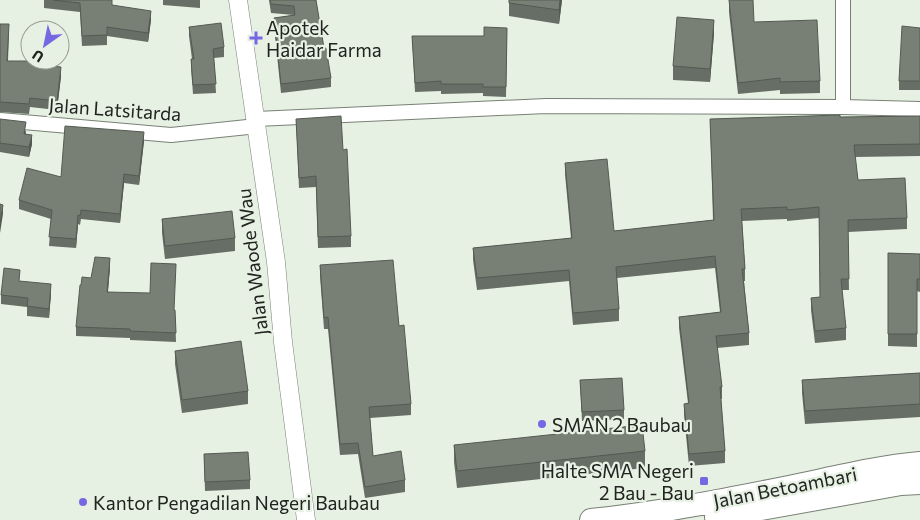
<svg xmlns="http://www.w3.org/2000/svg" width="920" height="520" font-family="Commissioner,sans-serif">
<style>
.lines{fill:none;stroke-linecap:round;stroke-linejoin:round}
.minor-casing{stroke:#798176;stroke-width:16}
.tertiary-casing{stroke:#798176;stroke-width:19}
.primary-casing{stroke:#798176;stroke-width:24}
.minor{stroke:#fff;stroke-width:14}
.tertiary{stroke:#fff;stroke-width:18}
.primary{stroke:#fff;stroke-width:22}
.wall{fill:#676e65}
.shaded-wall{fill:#545a52}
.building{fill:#788075;stroke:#545a52}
.poi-dot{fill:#7568e3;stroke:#e6f0e3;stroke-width:2}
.labels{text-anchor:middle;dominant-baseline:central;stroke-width:4.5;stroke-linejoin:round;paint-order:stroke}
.poi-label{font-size:19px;fill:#20231e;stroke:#e6f0e3;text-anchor:start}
.street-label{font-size:19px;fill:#20231e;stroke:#e6f0e3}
</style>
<rect width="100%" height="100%" fill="#e6f0e3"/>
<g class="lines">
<g class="minor-casing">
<path id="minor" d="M843,107v-107
M256,119l290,-13 297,1 77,2
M0,120l171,15 86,-9"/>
</g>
<g class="tertiary-casing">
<path id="tertiary" d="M238,0l38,262 7,80 23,178"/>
</g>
<g class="primary-casing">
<path id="primary" d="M716,517l185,-33 19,-1
M591,520c67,-7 133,-20 198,-33 44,-9 87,-20 131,-24"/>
</g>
<use href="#minor" class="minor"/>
<use href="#tertiary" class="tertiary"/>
<use href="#primary" class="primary"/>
</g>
<path class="wall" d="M44,0h68v5l39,15 -3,22 -41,-6v9l-25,1 -2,-34 -36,-4z
M163,0h37v8l-37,-3z
M269,0h47l8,48 7,30v9l-50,6 -7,-66v-9l20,-3 -23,-2z
M562,0l-3,24 -50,-8v-13z
M729,0l91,81v12l-40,1v-4l-42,4 -9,-82z
M0,24l9,10 -1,27 23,3 30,12 -4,34 -27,-3 -1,7 -29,-2z
M189,27l35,20v10l-10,1 2,35 -23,1 -2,-26v-9h1l-3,-23z
M507,28l-1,69 -23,-1v-3l-42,1v-3l-26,1 -3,-56h72z
M920,28v62h-21v-9z
M714,33l-4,49 -37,-2v-14z
M920,116v40l-65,1 3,23 49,38v11l-59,3 1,58h-7l4,38v12l-31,3 -4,-33v-12l9,-1 -1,-79 -32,3v-2l-45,2 3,48v12h-1l5,52v12l-32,3 5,39v12h-1l4,52v12l-36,3 -5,-51v-11l4,-1 -9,-75v-11l41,-5 -5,-44 -98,10 2,31v12l-46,4 -4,-44 -92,9 -4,-30v-12l98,-10 -6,-64v-11l49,68 99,-11 -3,-101z
M0,119l26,12v3l6,10 -3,13 -29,-5z
M296,119l55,117v11l-33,1 -2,-61 -17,1z
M144,141l-5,44 -15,-2 -4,40 -39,-4 -1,6 -2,-1 -2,24 -27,-2 2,-27 -32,-10v-9l42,-23z
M162,219l73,19v13l-70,8 -3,-26z
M888,253l32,1v38l-3,-1v56l-29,-1z
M320,265l79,61 12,78v11l-41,3 3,38 32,24v12l-40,6 -7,-44 -18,1 -12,-126h-4l-4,-53z
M110,267l-2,25 67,18 1,32 -46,-2v-2l-54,-2v-9l15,-49z
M20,281l31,12 -2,25 -22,-2v-9l-26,-3v-9z
M175,351l73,40v13l-66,9 -7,-49z
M920,373v44l-115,7 -3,-31v-13z
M580,380l44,30v9l-42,2z
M454,445l191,6v17l-188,20 -3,-26z
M204,454l46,26v9l-45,2z"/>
<path class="shaded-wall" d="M560,0h2l-3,24v-14z
M151,11v9l-3,22v-9z
M714,20v13l-4,49v-13z
M61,67v9l-4,34v-9z
M144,132v9l-5,44v-9z
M32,135v9l-3,13v-10z
M124,174v9l-4,40v-9z
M3,205v9l-3,19v-10z
M78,215v9l-2,24v-9z
M110,258v9l-3,34v-9z
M51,284v9l-2,25v-9z"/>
<path class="building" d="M53,0h59v5l39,6 -3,22 -41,-6v8l-25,1 -2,-33z
M270,0h46l8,48h2l5,30 -50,6 -7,-66 21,-3 -1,-9 -23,-2z
M509,0h51l-1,10 -50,-7z
M729,0h24l1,22 63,-2 3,61 -40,1v-4l-42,5z
M677,17l37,3 -4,49 -37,-3z
M221,23l3,24 -11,2 3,35 -23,1 -2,-26h3l-5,-32z
M0,24h9l-2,37h24v3l30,3 -4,34 -27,-3 -1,6 -29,-2z
M902,26l18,2v53h-21z
M484,27l23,1 -1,59h-23v-3h-42v-3l-26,2 -3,-47h72z
M840,115v2l80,-1v28l-66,1 4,35 47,-2 2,40 -59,2 1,59h-8l5,49 -31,3 -4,-33 9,-1 -1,-90 -32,3v-3l-46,2 4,60h-3l7,64 -33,3 6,51h-2l5,64 -36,3 -5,-50 5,-1 -10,-86 42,-5 -6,-56 -99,11 3,42 -46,4 -4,-43 -92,8 -4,-30 99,-10 -7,-75 42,-4 7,72 100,-11 -4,-101z
M341,116l2,34 4,-1 4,87 -33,1 -2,-61 -17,2 -3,-59z
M0,119l26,3 -2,12 8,1 -3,12 -29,-4z
M65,126l79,6 -5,44 -15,-2 -4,40 -39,-4 -1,6 -2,-1 -2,24 -27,-2 3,-27 -33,-10 8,-32 34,9z
M0,204l3,1 -3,18z
M232,211l3,27 -70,8 -3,-27z
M888,253l32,1v25h-3v55h-29z
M95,257l15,1 -3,34 43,1 1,-30 25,1 -2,46h1l1,23 -46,-2v-2l-54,-2 4,-42h1l1,-8 9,1z
M393,260l6,66 5,-1 7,79 -42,3 4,49 28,-5 4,29 -40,7 -7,-44 -18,1 -12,-127 -4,1 -4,-53z
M4,268l16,2 -1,11 32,3 -2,25 -22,-3 1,-8 -27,-3z
M241,341l7,50 -66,9 -7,-49z
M920,373v31l-115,7 -3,-31z
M622,378l2,32 -42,2 -2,-32z
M642,425l3,26 -188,20 -3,-26z
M248,452l2,28 -45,2 -1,-28z"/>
<g class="poi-dot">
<path d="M253.5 30.5h5v5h5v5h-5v5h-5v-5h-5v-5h5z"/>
<circle cx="542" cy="424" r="5"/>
<rect x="699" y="476" width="10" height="10" rx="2.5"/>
<circle cx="83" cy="502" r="5"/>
</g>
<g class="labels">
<g class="poi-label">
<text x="266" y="27">Apotek<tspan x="266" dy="22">Haidar Farma</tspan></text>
<text x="552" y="424">SMAN 2 Baubau</text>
<text x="694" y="470" text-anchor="end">Halte SMA Negeri<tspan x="694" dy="22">2 Bau - Bau</tspan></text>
<text x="93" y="502">Kantor Pengadilan Negeri Baubau</text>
</g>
<g class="street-label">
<text transform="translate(115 109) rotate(4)">Jalan Latsitarda</text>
<text transform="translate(252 262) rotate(-97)">Jalan Waode Wau</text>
<text transform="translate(785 487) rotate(-11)">Jalan Betoambari</text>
</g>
</g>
<g transform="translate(45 45) rotate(213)"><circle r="24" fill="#e6f0e3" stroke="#979e94"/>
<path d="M0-4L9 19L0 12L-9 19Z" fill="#7568e3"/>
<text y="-8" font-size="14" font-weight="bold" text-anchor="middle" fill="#20231e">U</text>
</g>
</svg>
